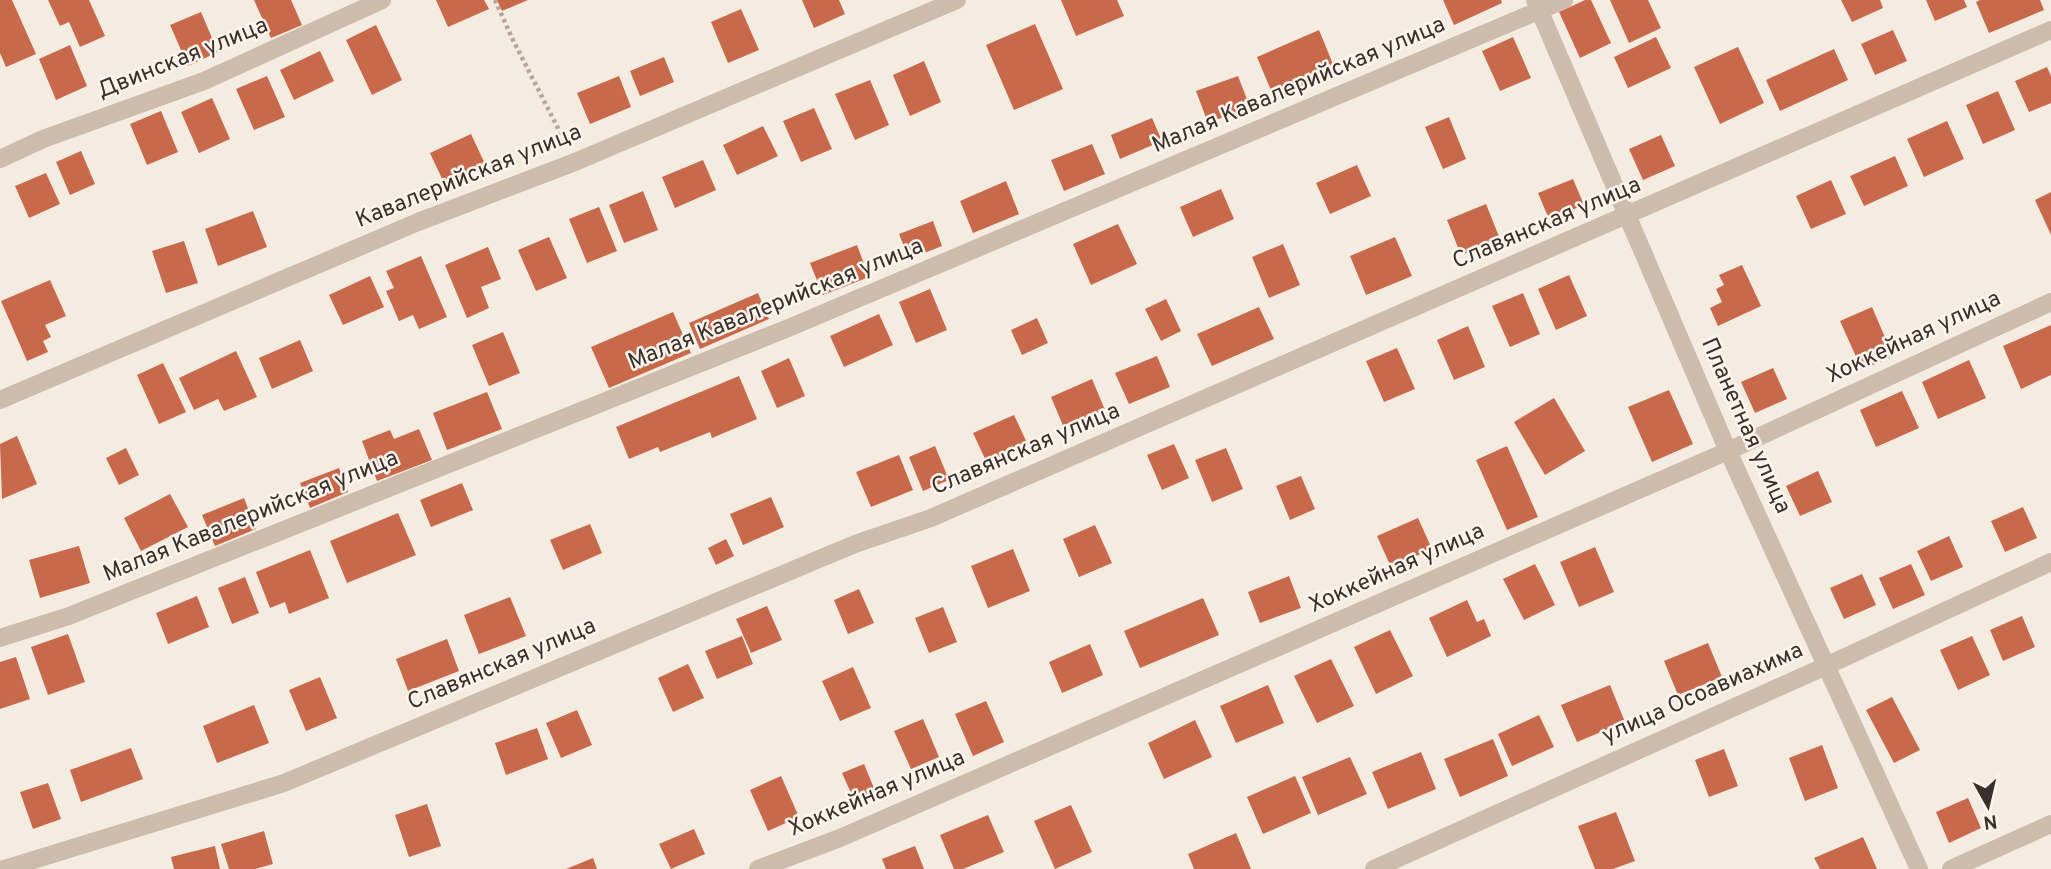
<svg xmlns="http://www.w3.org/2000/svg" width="2051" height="869" font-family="Overpass,sans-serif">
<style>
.building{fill:#c8694b}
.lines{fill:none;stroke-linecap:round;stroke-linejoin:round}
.path{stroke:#b9a596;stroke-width:4.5;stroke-dasharray:3.5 3.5;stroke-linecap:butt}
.minor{stroke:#cdbbac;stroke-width:18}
.labels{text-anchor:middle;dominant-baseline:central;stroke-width:5;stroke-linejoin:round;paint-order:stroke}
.street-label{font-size:23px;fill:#3b302b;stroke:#fbf5ee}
</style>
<rect width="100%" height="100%" fill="#f4ebe1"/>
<path class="building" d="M0,0h12l24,54 -30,13 -6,-14z
M48,0h41l16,36 -25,11 -11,-25 -9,4z
M254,0h37l11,25 -31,13z
M436,0h48l5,9 -41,18z
M497,0h31l-26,11z
M802,0h37l6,14 -31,14z
M1061,0h56l7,16 -48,20z
M1443,0h58l1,3 -48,22z
M1585,0h6l20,43 -31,15 -21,-46z
M1610,0h38l13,28 -32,15z
M1841,0h39l3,8 -31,14z
M1926,0h38l3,7 -32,14z
M1980,0h60l4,10 -55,23 -13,-31z
M741,9l18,41 -31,13 -17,-41z
M201,12l17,40 -30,14 -18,-41z
M1035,24l28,65 -49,21 -28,-65z
M376,25l26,55 -30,15 -26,-55z
M1319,30l18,44 -62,26 -18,-43z
M1893,30l14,31 -32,14 -14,-31z
M1513,37l18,41 -31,13 -18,-40z
M1656,37l15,31 -43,20 -14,-31z
M70,45l17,41 -31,14 -17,-41z
M1738,47l26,56 -44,21 -26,-57z
M1834,49l14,31 -68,31 -14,-31z
M320,51l14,30 -40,19 -14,-30z
M664,57l10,25 -34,14 -10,-25z
M924,61l17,41 -31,14 -17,-41z
M2047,67l4,9v27l-22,9 -14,-31z
M267,76l18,41 -31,13 -18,-41z
M619,76l12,31 -41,17 -13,-31z
M1238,76l12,31 -42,16 -12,-32z
M870,80l19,45 -34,15 -20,-46z
M1998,91l17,39 -32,14 -17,-39z
M212,98l18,41 -31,14 -18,-41z
M814,108l18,41 -31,13 -18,-41z
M161,111l17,41 -31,13 -17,-41z
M1449,117l17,42 -23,10 -18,-42z
M1152,118l10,23 -42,18 -9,-24z
M1947,121l17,38 -40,18 -17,-38z
M763,126l15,30 -41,19 -14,-30z
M471,134l14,30 -41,19 -14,-30z
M1661,135l14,31 -32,14 -14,-31z
M1092,144l13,30 -41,17 -13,-31z
M81,151l14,33 -25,11 -14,-33z
M1895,156l13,30 -44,20 -14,-30z
M703,160l13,30 -41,18 -13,-31z
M1357,165l14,31 -41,18 -14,-31z
M46,173l14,31 -31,14 -14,-32z
M1573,179l11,26 -35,14 -11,-26z
M1831,180l15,34 -35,15 -15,-33z
M1006,181l13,33 -46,19 -13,-32z
M1221,189l13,30 -41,18 -13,-30z
M643,191l15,39 -34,13 -15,-38z
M2051,192v43l-16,-35z
M1486,204l14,35 -39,16 -14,-35z
M599,207l18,44 -30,12 -18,-44z
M253,211l14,36 -49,19 -13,-37z
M933,221l9,25 -33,13 -10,-25z
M1118,224l19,40 -46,21 -18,-41z
M549,237l18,41 -31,13 -18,-41z
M1395,237l17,39 -46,19 -16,-39z
M184,241l14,42 -32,10 -14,-42z
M1283,244l17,41 -31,13 -17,-41z
M857,245l12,32 -46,18 -13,-32z
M488,247l13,32 -20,8 8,21 -22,10 -22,-53z
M421,256l26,61 -28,12 -6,-14 -14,6 -13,-30 8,-3 -8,-17z
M1742,265l19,41 -43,20 -8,-18 12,-6 -6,-13 8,-4 -5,-10z
M1569,275l18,41 -31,14 -18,-41z
M370,276l14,31 -41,18 -14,-30z
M50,280l16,36 -21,9 6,12 -8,4 5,11 -21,9 -26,-60z
M930,289l17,41 -31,13 -17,-41z
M758,293l11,26 -69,30 -11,-26z
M1523,293l17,41 -30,13 -18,-41z
M1166,299l15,32 -20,10 -16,-32z
M1259,307l15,32 -62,27 -15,-32z
M1872,307l21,49 -31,14 -22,-49z
M673,312l18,41 -82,35 -18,-41z
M879,314l14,31 -49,22 -14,-31z
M1037,318l11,25 -26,12 -11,-25z
M2051,325v50l-30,14 -18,-43z
M1468,326l17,41 -31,13 -17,-40z
M503,332l17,41 -31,13 -17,-41z
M300,340l13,31 -41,18 -13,-31z
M1397,348l18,41 -31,13 -18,-41z
M236,351l21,46 -33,14 -6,-12 -24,11 -15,-32z
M1157,356l13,31 -41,17 -14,-31z
M789,358l16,38 -28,12 -16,-37z
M1969,360l17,38 -48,21 -16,-37z
M163,363l23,49 -27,12 -22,-49z
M1773,368l14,31 -32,14 -14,-31z
M739,376l18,43 -45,19 -2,-6 -50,20 -2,-5 -29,12 -13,-32z
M1092,379l13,31 -41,18 -13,-31z
M1669,390l24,54 -41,18 -24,-55z
M1902,391l17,37 -43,19 -16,-37z
M487,392l15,37 -55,21 -14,-37z
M1554,398l31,53 -40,24 -31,-53z
M1014,415l14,30 -41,18 -14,-30z
M419,429l13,31 -55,21 -15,-40 28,-11 4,9z
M17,436l20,48 -35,15 -2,-55z
M1174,444l15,34 -27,12 -15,-35z
M935,446l14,34 -26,11 -14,-34z
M1507,446l31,71 -31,13 -31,-70z
M126,448l13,27 -20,10 -13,-27z
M1226,448l17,41 -31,13 -17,-42z
M899,455l14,35 -42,17 -15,-35z
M339,468l9,24 -38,16 -10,-25z
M1818,471l14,31 -32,14 -14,-30z
M1301,476l14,33 -25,11 -14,-34z
M462,483l11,27 -42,17 -11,-27z
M170,494l18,33 -47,24 -17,-33z
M771,497l13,30 -41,18 -13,-31z
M244,498l12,31 -41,17 -13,-31z
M2023,507l14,31 -32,14 -14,-31z
M398,513l18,42 -69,28 -17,-42z
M1418,518l14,31 -41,18 -14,-31z
M590,524l12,29 -39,17 -13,-30z
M1095,525l17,38 -33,14 -16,-38z
M1949,536l14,31 -32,14 -14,-30z
M726,539l8,17 -18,9 -8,-17z
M79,546l11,37 -50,15 -11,-38z
M1595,547l19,45 -35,15 -19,-45z
M1013,549l17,42 -42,17 -17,-42z
M310,550l19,48 -40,16 -4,-12 -15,6 -14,-36z
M1535,564l20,41 -31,15 -21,-41z
M1911,564l14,31 -32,14 -14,-31z
M1862,574l14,31 -32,14 -14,-31z
M1289,576l12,32 -41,15 -12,-31z
M245,577l14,36 -27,11 -14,-36z
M859,589l15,34 -26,11 -14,-34z
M197,596l12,31 -41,17 -12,-31z
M510,597l16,39 -47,18 -15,-39z
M1203,598l16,37 -79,33 -16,-37z
M1467,600l10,22 7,-3 7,17 -44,21 -18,-39z
M767,606l15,34 -31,13 -15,-34z
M943,607l14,35 -28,11 -14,-35z
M2022,616l13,31 -32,14 -13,-31z
M1390,630l23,46 -37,18 -22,-47z
M68,634l17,48 -37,13 -17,-48z
M742,636l11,28 -36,15 -12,-28z
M1972,636l18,39 -32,15 -18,-40z
M447,639l12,32 -51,20 -12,-32z
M1708,643l14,34 -44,18 -14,-34z
M1090,644l13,31 -41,18 -13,-31z
M16,657l14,42 -30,10v-47z
M1331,659l23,47 -37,17 -23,-47z
M688,664l16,34 -31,14 -15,-34z
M853,667l18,41 -31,13 -18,-40z
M320,677l17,41 -31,13 -17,-41z
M1268,685l16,38 -48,20 -16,-37z
M1610,685l15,37 -48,20 -16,-37z
M1892,697l28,53 -26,13 -28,-53z
M986,701l18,41 -31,14 -18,-42z
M254,705l15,38 -52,20 -14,-37z
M577,710l15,35 -31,13 -15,-35z
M1539,715l15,32 -42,19 -14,-32z
M923,719l16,38 -28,12 -17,-38z
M1195,720l17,37 -48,22 -16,-36z
M537,728l11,31 -42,16 -11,-32z
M1493,739l15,37 -48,21 -16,-38z
M1822,745l16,43 -33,13 -16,-43z
M131,748l12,31 -62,23 -11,-32z
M1724,749l14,37 -29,11 -14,-37z
M1421,752l15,37 -48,20 -16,-37z
M1350,757l17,37 -49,21 -16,-38z
M864,764l12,29 -21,9 -13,-29z
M781,776l18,41 -31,14 -18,-41z
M1295,776l16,37 -48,21 -16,-37z
M48,783l13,36 -28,10 -13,-37z
M1968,798l13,30 -32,15 -13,-31z
M427,804l14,42 -32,11 -14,-42z
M1071,805l21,47 -37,17 -21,-48z
M1616,812l19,49 -22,8h-18l-17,-43z
M988,815l16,37 -41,17h-9l-14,-34z
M694,829l11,25 -34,15 -12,-25z
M264,831l9,33 -18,5h-26l-8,-25z
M1236,833l15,36h-57l-6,-15z
M1863,837l14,32h-57l-6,-11z
M215,846l5,23h-46l-3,-12z
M915,846l9,23h-38l-4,-10z
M593,858l4,11h-31z"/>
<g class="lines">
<path class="path" d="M495,0l17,38 54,106"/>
<path class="minor" d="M1535,0l193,451 191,418
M0,159l43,-20 161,-58 178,-81
M0,400l418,-178 157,-60 382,-162
M0,638l69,-22 717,-287 778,-329
M4,869l280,-86 571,-239 76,-26 1120,-488
M758,869l82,-31 888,-387 323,-149
M1374,869l452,-203 225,-104
M1951,869l100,-45"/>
</g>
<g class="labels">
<g class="street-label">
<text transform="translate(183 59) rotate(-22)">Двинская улица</text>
<text transform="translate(1299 86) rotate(-23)">Малая Кавалерийская улица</text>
<text transform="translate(469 177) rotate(-22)">Кавалерийская улица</text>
<text transform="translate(1547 224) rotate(-23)">Славянская улица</text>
<text transform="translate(776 305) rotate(-22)">Малая Кавалерийская улица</text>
<text transform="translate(1914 338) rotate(-25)">Хоккейная улица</text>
<text transform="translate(1745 426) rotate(66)">Планетная улица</text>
<text transform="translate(1026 450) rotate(-23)">Славянская улица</text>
<text transform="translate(251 517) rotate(-22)">Малая Кавалерийская улица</text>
<text transform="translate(1397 569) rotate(-24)">Хоккейная улица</text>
<text transform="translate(502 665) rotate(-23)">Славянская улица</text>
<text transform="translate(1703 694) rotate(-24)">улица Осоавиахима</text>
<text transform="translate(877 794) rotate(-23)">Хоккейная улица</text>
</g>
</g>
<g transform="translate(1988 806) rotate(172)" stroke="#fbf5ee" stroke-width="5" paint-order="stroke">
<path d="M0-5L12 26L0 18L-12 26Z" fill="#3b302b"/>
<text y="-10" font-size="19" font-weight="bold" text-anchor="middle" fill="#3b302b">N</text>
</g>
</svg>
